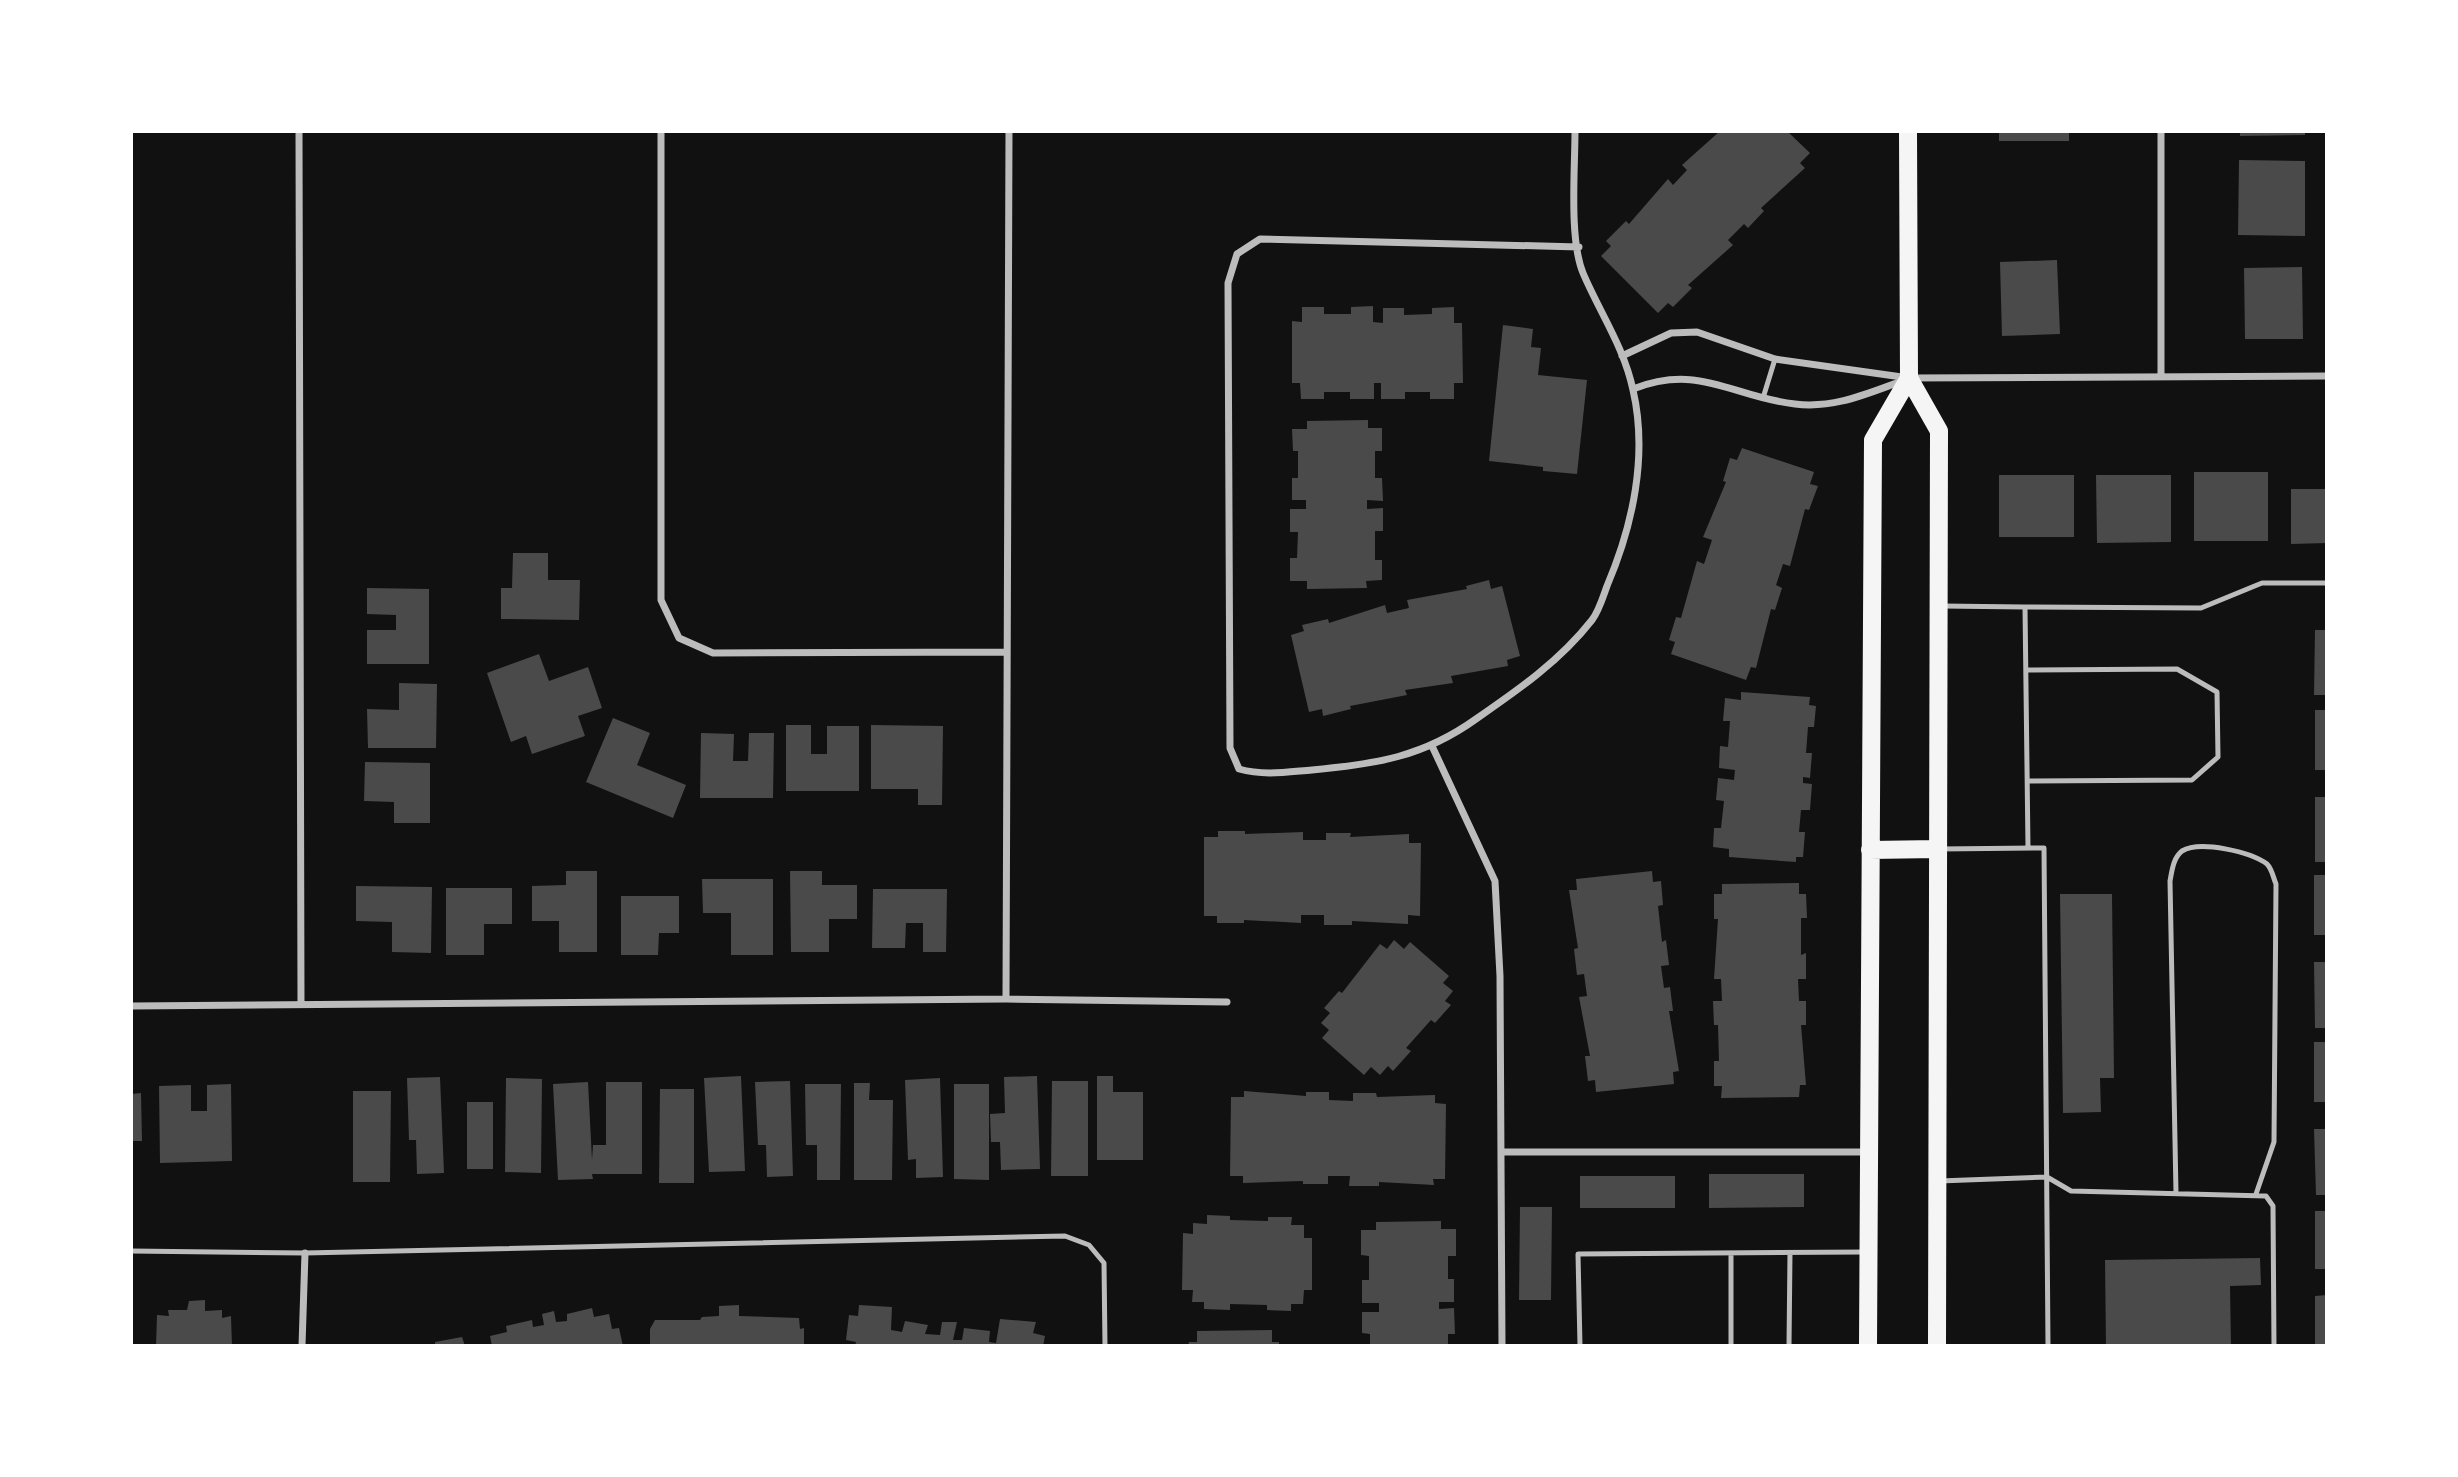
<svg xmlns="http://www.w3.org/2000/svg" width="2458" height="1477" font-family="Poppins,sans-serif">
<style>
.building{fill:#4a4a4a}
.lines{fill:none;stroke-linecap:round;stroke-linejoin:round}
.service{stroke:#bcbcbc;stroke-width:5}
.minor{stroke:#bcbcbc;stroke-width:7}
.primary{stroke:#f5f5f5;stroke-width:18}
</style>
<rect width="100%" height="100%" fill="#111"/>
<path class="building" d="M1720,131h67l23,22 -10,10 5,5 -44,40 3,3 -16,17 -4,-4 -16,16 5,5 -45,40 4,3 -19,19 -5,-4 -10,10 -57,-57 10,-10 -5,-5 20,-20 3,3 39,-45 5,6 14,-15 -5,-5z
M1999,131h70v10h-70z
M2240,131h65v4l-65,1z
M2239,160l66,1v75l-67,-1z
M2057,260l3,74 -58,2 -2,-74z
M2302,267l1,72h-58l-1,-71z
M1373,306v16l10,1v-15h21v7l28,-1v-6l22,-1v16h8l1,60h-9v16h-24v-7h-25v7h-24v-16h-7v16h-24v-7h-26v7h-23l-1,-16h-8v-62l10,1v-15h22v7h27v-7z
M1503,325l30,4 -2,18 10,1 -3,27 49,5 -10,94 -34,-3v-4l-54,-6z
M1368,420v8h14v23h-7v27h7l1,23 -16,-1v9l16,-1v23h-8v29h7v20l-16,1 1,7 -60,1v-8h-17v-23h7l1,-26h-8v-23h16v-9h-14v-22h6v-27h-5l-1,-22h15v-8z
M1742,448l72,24 -4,12 8,2 -9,24 -4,-1 -15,57 -7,-2 -7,21 6,3 -7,22 -4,-1 -15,59 -5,-1 -5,13 -75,-26 4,-12 -6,-2 7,-23 5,1 16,-57 7,3 8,-24 -9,-3 23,-55 -3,-1 7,-23 7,2z
M2194,472h74v69h-74z
M1999,475h75v62h-75z
M2096,475h75v67l-74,1z
M2291,489h36v54l-36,1z
M513,553h35v27h32l-1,40 -78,-1v-31h11z
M1489,580l2,9 11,-3 18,70 -13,4 1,6 -57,10 2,7 -48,7 2,5 -57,11 1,3 -28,7 -1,-7 -13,3 -18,-77 13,-4 -2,-6 26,-6 1,4 56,-18 2,8 22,-5 -2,-8 60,-11 -1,-3z
M367,588l62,1v75h-62v-34h29v-15l-29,-1z
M2315,630h12v65h-13z
M539,654l10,27 39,-14 14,41 -24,8 7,20 -53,18 -6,-18 -15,6 -24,-69z
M399,683l38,1 -1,64h-68l-1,-39 32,1z
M1741,692l69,5 -1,8 7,1 -2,21h-6l-2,26h6l-2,25 -7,-1v6l9,1 -2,26h-9l-2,22h6l-2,25h-7v5l-67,-5v-8l-16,-2 1,-19h7l3,-27 -8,-1 2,-22 16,2 1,-10 -16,-2 1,-22 8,1 2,-26h-7l2,-23 16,2z
M2315,710h12v60h-12z
M613,718l37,15 -13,32 49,20 -13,33 -87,-36z
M786,725h25v29h16v-28h32v65h-73z
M871,725l72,1 -1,79h-24v-16h-47z
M701,733l33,1 -1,27h15l1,-28h25l-1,65h-73z
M365,762l65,1v60h-36v-21l-30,-1z
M2315,797h12v65h-12z
M1218,831h27v3l58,-2v8h23v-7h25l-1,4 59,-3v9h12l-1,73 -12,-1v9l-56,-3v4h-28v-10h-23v8l-57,-3v3h-27v-7h-13v-79h14z
M566,871h31v81h-38v-31h-27v-35l34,-1z
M790,871h32v14h35v34h-28v33h-38z
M1652,871l1,11 8,-1 2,24 -5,1 4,36 4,-2 3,25 -8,1 3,22 6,-1 3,24h-4l10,60 -6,1 1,12 -78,8 -1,-12 -7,1 -3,-25h5l-11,-59 8,-1 -3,-22 -7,1 -3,-26 4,-1 -9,-58h8l-1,-11z
M2314,875h13v60h-13z
M702,879h71v76h-42v-42h-28z
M1799,883v11h7l1,24h-6v37l5,-2v26h-8l1,22h7v24h-5l5,60h-6l-1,12 -78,1 1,-12h-8v-25h5l-1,-36h-4l-1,-24h9l-1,-22h-7l4,-60h-4v-25h8v-10z
M356,886l76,1 -1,66 -39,-1v-30l-36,-1z
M446,888h66v36h-28v31h-38z
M873,889h74l-1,63h-23v-29h-17l-1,25h-33z
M2060,894h52l2,184h-14l1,34 -38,1z
M621,896h58v37h-20l-1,22h-37z
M1394,940l10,9 6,-7 39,34 -6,7 10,8 -8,10 6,4 -16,18 -4,-3 -25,28 5,3 -18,20 -5,-5 -8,9 -9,-8 -7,8 -42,-37 7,-8 -8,-7 9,-10 -6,-5 15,-17 3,2 38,-49 7,5z
M2314,962h13v66h-12z
M2314,1042h13v60h-13z
M741,1076l4,95 -36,1 -5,-94z
M1037,1076l3,93 -39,1 -1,-28h-9l-1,-28 15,-1 -1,-36z
M1097,1076h16v16h30v68h-46z
M440,1077l4,96 -27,1 -1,-34h-7l-2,-62z
M506,1078l36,1 -1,94 -36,-1z
M940,1078l3,99 -27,1v-19l-8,1 -3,-80z
M790,1081l3,95 -26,1 -1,-32h-8l-3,-63z
M1052,1081h36v95h-37z
M588,1082l4,78 1,-15h13v-63h36v92h-50l1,5 -35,1 -5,-96z
M854,1083h16l-1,17h24l-1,80h-38z
M231,1084l1,77 -72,2 -1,-77 32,-1v26h16v-26z
M805,1084h36l-1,96h-23v-35h-11z
M954,1084h35v96l-35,-1z
M660,1089h34v94h-35z
M353,1091h38l-1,91h-37z
M1244,1091l62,5v-4h23v8l24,1v-8h23l1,4 58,-2v8l11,1 -1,75h-12l1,6 -55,-3v4h-30l1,-10h-22v8h-25v-3l-60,2v-7h-13l1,-79h13z
M141,1093l1,48h-11v-47z
M467,1102h26v67h-26z
M2314,1129h13v66h-11z
M1709,1174h95v33l-95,1z
M1580,1176h95v32h-95z
M1520,1207h32l-1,93h-32z
M2315,1211h12v58h-12z
M1207,1215l23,1v4l38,1v-4h24l-1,8h13v13h8v52h-8l-1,14h-12v7l-24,-1v-5l-37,-1v6l-26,-1v-7h-12l1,-12h-11l1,-57 10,1v-11l14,1z
M1441,1221v8h15v27h-8v23h6v23h-15v7l15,-1 1,26h-7v12h-78v-12l-8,-1v-21h17v-9h-17v-23h7v-24l-8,-1v-25h15v-8z
M2260,1258l1,27 -31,1 1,60h-125l-1,-86z
M2327,1295v51h-12v-50z
M205,1300v11l17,-1v8l9,-2 1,30h-76l1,-31 12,1 -1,-6h19l2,-9z
M739,1305v11l60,2 1,11 4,-1v18h-154v-17l5,-9h45l2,-3 17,-1v-10z
M859,1305l33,2 -1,23 11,2 3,-11 23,4 -3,9 15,1 2,-13h15l-4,18h9l2,-12 26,3 -1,11 7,1 4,-24 36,3 -3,11 12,3 -2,10h-188l1,-4 -10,-2 3,-25 9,1z
M592,1308l2,9 15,-3 3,15 7,-1 4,18h-131l-2,-10 17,-4 -1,-6 26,-6 1,7 11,-2 -2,-11 12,-3 2,11 11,-1v-7z
M1272,1330v12h7v4h-91l1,-4h8v-11z
M462,1337l3,9h-30v-4z"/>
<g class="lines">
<path class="service" d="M1763,398l12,-39
M1942,606l83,1 3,240
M2025,607l176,1 61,-25h65
M2026,670l151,-1 40,23 1,65 -26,23 -163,1
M1940,849l104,-1 4,498
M1939,1181l108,-4 24,14 195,5 7,10 1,140
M2176,1193l-6,-312c2,-10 3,-23 12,-30 18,-11 69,1 85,13 5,5 6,13 9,20l-2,258 -18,52
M131,1251l174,2 760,-17 24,9 15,18 1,83
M1580,1346l-2,-92 287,-2
M1731,1346v-93
M1789,1346l1,-93"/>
<path class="minor" d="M299,131l2,873
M661,131v469l18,38 34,15 293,-1
M1575,131c0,39 -6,108 8,142 17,40 41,74 50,117 15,65 0,135 -26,196 -4,11 -8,25 -15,34 -32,41 -74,70 -116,99 -53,38 -100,45 -164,51 -25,2 -48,6 -73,-1l-9,-21 -2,-465 9,-29 23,-15 319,8
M2161,131v245
M1622,356l49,-23 26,-1 78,27 134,19 418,-2
M1633,389c67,-26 99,8 162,15 40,5 73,-11 110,-24
M1432,746l63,135 5,95 2,370
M1006,999l3,-868
M131,1006l875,-7 221,3
M1501,1152h366
M302,1346l3,-93"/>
<path class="primary" d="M1908,131l1,247 30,53 -2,915
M1870,850l67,-1
M1868,1346l5,-906 36,-62"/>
</g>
<rect width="2458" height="1477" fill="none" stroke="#ffffff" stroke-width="266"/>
</svg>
